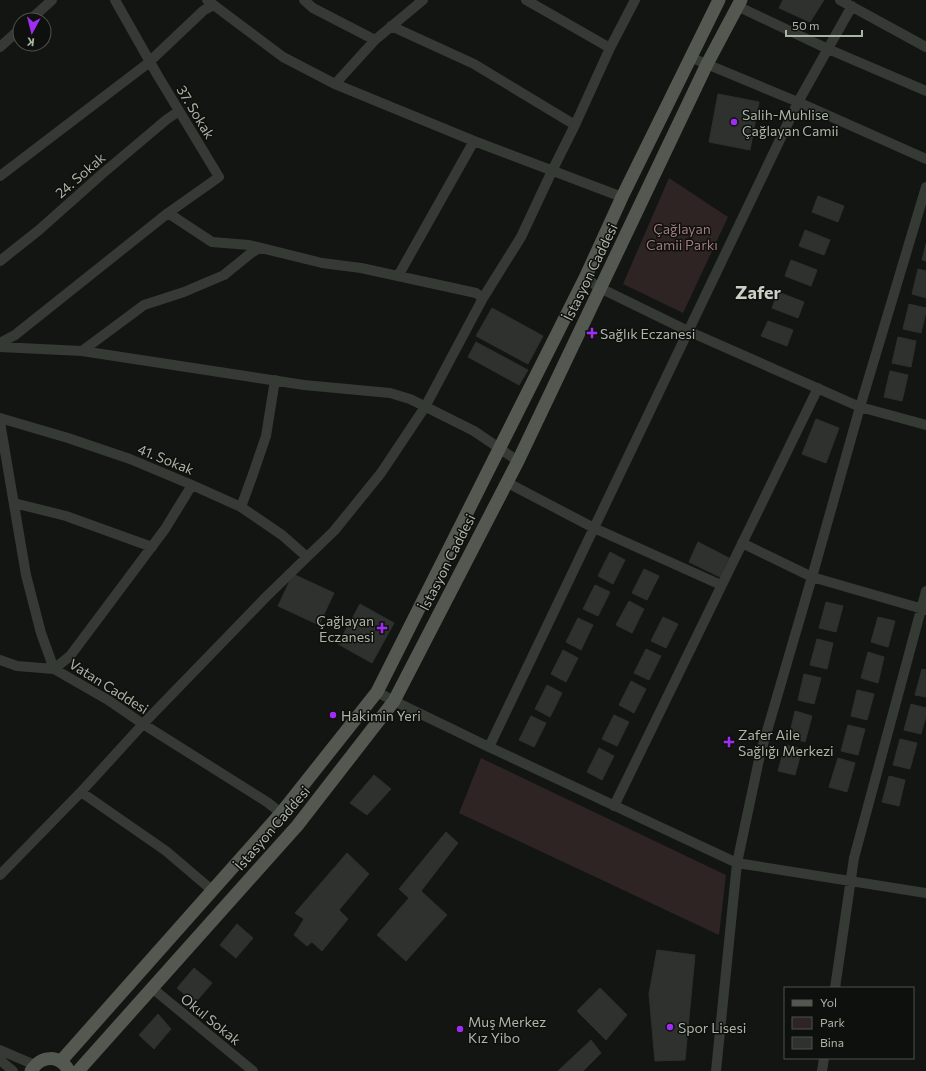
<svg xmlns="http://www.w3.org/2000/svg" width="926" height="1071" font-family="Commissioner,sans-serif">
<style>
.green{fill:#2d2423}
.building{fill:#2e312e;stroke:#2d312d}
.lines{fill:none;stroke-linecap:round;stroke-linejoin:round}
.minor{stroke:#353a34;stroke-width:10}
.major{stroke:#535950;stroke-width:13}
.poi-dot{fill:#a22cf4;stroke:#0e100e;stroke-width:1.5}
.labels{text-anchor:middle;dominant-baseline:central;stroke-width:3;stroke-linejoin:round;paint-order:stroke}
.street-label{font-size:14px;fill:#abb5a4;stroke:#0e100e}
.poi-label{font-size:14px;fill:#abb5a4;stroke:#0e100e;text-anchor:start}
.park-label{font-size:14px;fill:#a17b7b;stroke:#0e100e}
.district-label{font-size:18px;font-weight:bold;fill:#c9d1c5;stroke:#0e100e}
</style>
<rect width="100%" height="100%" fill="#131513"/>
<path class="green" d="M669,178l59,39 -45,96 -60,-29z
M481,758l245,117 -7,60 -260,-122z"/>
<path class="building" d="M783,0h41l-14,22 -31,-14z
M718,94l41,8 -9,48 -41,-8z
M818,196l26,10 -6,16 -26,-10z
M805,230l25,10 -6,15 -25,-9z
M926,244v17l-4,-1z
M791,260l26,10 -6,16 -26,-10z
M918,269l8,2v27l-14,-4z
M778,292l26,10 -6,16 -26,-10z
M909,304l17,4v4l-5,21 -18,-4z
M492,308l51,28 -15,28 -52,-28z
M768,321l25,9 -6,16 -26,-10z
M898,337l18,4 -5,26 -19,-4z
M476,342l52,28 -9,15 -51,-28z
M890,371l18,4 -6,26 -18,-4z
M816,419l23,9 -13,35 -24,-9z
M698,542l31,16 -9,19 -31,-15z
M610,552l15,8 -12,24 -15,-8z
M644,569l15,7 -12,24 -15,-7z
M293,574l41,19 -15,32 -41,-19z
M595,585l15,7 -12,24 -15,-7z
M629,601l15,8 -12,24 -16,-8z
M826,602l17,4 -7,26 -17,-4z
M360,604l34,19 -22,40 -34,-19z
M663,617l15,7 -12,24 -15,-7z
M878,617l17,4 -7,26 -17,-5z
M578,618l15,7 -12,25 -15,-8z
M817,639l16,4 -6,26 -17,-4z
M646,649l15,7 -12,24 -15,-7z
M563,650l15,8 -12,24 -15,-8z
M868,652l16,5 -6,26 -17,-5z
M922,669l4,1v27l-11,-2z
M804,674l17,4 -7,26 -16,-4z
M631,681l15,8 -12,24 -15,-8z
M547,685l15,8 -12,24 -15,-8z
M857,690l17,4 -7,26 -16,-4z
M911,704l15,4v8l-5,18 -17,-4z
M795,711l17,5 -7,26 -16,-5z
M614,715l15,7 -12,24 -15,-7z
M531,716l15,7 -12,24 -15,-7z
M848,725l17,4 -7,26 -17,-4z
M900,739l17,4 -7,26 -17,-4z
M785,745l17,4 -7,26 -17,-4z
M599,748l15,8 -12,24 -15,-8z
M838,758l17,5 -8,29 -18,-5z
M374,775l17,14 -24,26 -17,-12z
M889,776l16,4 -6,26 -17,-4z
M446,832l12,11 -37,48 26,24 -41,46 -29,-26 32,-37 -10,-9z
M347,853l22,21 -30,36 9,9 -26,32 -10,-9 -5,4 -13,-11 10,-16 -9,-6z
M237,924l16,14 -17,20 -16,-13z
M657,950l38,5 -10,105 -30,1 -6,-67z
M194,968l18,15 -17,20 -18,-15z
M600,988l27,27 -21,25 -29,-29z
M158,1014l13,15 -17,20 -15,-14z
M591,1040l10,13 -18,18h-25z"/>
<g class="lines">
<path class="minor" d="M115,0l43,76 61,101 -51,36
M207,0l76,57 52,27 139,57 148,56
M304,0l9,8 62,32
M526,0l84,48
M840,0l86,47
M737,6l91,43 98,42
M30,20l22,-20
M391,26l83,38 101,61
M0,47l20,-18
M692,58l106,44 128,57
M335,84l40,-44 48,-40
M0,176l147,-112 57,-54 10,-5
M0,261l39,-31 63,-56 64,-54 13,-9
M398,276l76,-135
M585,278l15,10 88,43 172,76 66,18
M0,343l15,-8 153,-122 44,29 37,3 73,18 39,5 115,25 7,5
M0,347l82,4 222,34 86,8 20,6 64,32 44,30
M82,351l62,-46 40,-13 40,-17 27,-22 9,-5
M0,418l68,20 62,21 62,26 49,22 41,28 25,22
M0,422l26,153 15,58 13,36 54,31 35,24 124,78 14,11
M506,482l88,46 127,57
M14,503l52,13 86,31
M241,507l12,-33 13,-38 9,-56
M742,543l70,34 114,33
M0,660l17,6 37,3 16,-13 95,-127 27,-44
M377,692l17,9 95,46 248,116 23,-108 52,-178 48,-170 66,-220
M489,747l309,-645 54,-96
M81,792l85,59 47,40
M614,806l204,-418
M0,875l81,-83 62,-68 123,-127 41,-40 27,-26 47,-58 44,-66 58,-109 38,-61 31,-66 23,-46 35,-77 25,-48
M152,988l101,83
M835,988l19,-130 72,-267
M0,1050l35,15
M0,1060l13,11
M716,1071l21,-208 189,30
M822,1071l2,-13"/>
<path class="major" d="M61,1061l220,-248 96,-121 208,-414 37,-81 97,-197
M31,1071c10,-16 28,-17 38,0
M78,1071l219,-245 97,-125 124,-240 189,-397 34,-64"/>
</g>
<g class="poi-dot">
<circle cx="734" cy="122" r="4"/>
<path d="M590 327h4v4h4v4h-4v4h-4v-4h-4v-4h4z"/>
<path d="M380 622h4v4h4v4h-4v4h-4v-4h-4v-4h4z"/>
<circle cx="333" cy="715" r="4"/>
<path d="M727 736h4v4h4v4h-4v4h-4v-4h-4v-4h4z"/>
<circle cx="670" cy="1027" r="4"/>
<circle cx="460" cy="1029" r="4"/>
</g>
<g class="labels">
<g class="street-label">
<text transform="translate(196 112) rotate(59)">37. Sokak</text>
<text transform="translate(80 175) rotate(-41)">24. Sokak</text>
<text transform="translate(590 272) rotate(-64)">İstasyon Caddesi</text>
<text transform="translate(166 459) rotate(22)">41. Sokak</text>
<text transform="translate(447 562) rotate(-63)">İstasyon Caddesi</text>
<text transform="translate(109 686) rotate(32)">Vatan Caddesi</text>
<text transform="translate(272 828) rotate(-49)">İstasyon Caddesi</text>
<text transform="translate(211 1019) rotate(39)">Okul Sokak</text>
</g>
<g class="poi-label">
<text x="742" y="114">Salih-Muhlise<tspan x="742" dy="16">Çağlayan Camii</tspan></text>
<text x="600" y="333">Sağlık Eczanesi</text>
<text x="374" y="620" text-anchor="end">Çağlayan<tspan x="374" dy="16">Eczanesi</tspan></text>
<text x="341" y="715">Hakimin Yeri</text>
<text x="738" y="734">Zafer Aile<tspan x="738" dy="16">Sağlığı Merkezi</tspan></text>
<text x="468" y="1021">Muş Merkez<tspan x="468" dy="16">Kız Yibo</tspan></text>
<text x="678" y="1027">Spor Lisesi</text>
</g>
<g class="park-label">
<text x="682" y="228">Çağlayan<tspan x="682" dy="16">Camii Parkı</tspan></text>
</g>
<g class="district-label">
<text x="758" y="292">Zafer</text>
</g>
</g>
<rect x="784" y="987" width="130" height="72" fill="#0e100e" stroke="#4d524a"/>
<rect x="792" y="1000" width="20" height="6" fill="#535950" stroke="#4d524a"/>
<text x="820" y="1007" font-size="12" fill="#abb5a4">Yol</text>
<rect x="792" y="1017" width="20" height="12" fill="#2d2423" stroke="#4d524a"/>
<text x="820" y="1027" font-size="12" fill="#abb5a4">Park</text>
<rect x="792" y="1037" width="20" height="12" fill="#2e312e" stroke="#4d524a"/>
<text x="820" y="1047" font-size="12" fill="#abb5a4">Bina</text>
<g transform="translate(32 32) rotate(187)"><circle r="19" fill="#0e100e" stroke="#4d524a"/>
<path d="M0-3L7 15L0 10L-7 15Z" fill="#a22cf4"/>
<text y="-6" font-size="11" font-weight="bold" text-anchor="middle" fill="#abb5a4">K</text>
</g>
<path d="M786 30v6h76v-6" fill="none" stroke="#abb5a4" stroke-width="2"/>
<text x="792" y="30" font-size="12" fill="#abb5a4" stroke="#0e100e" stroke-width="3" paint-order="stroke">50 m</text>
</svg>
